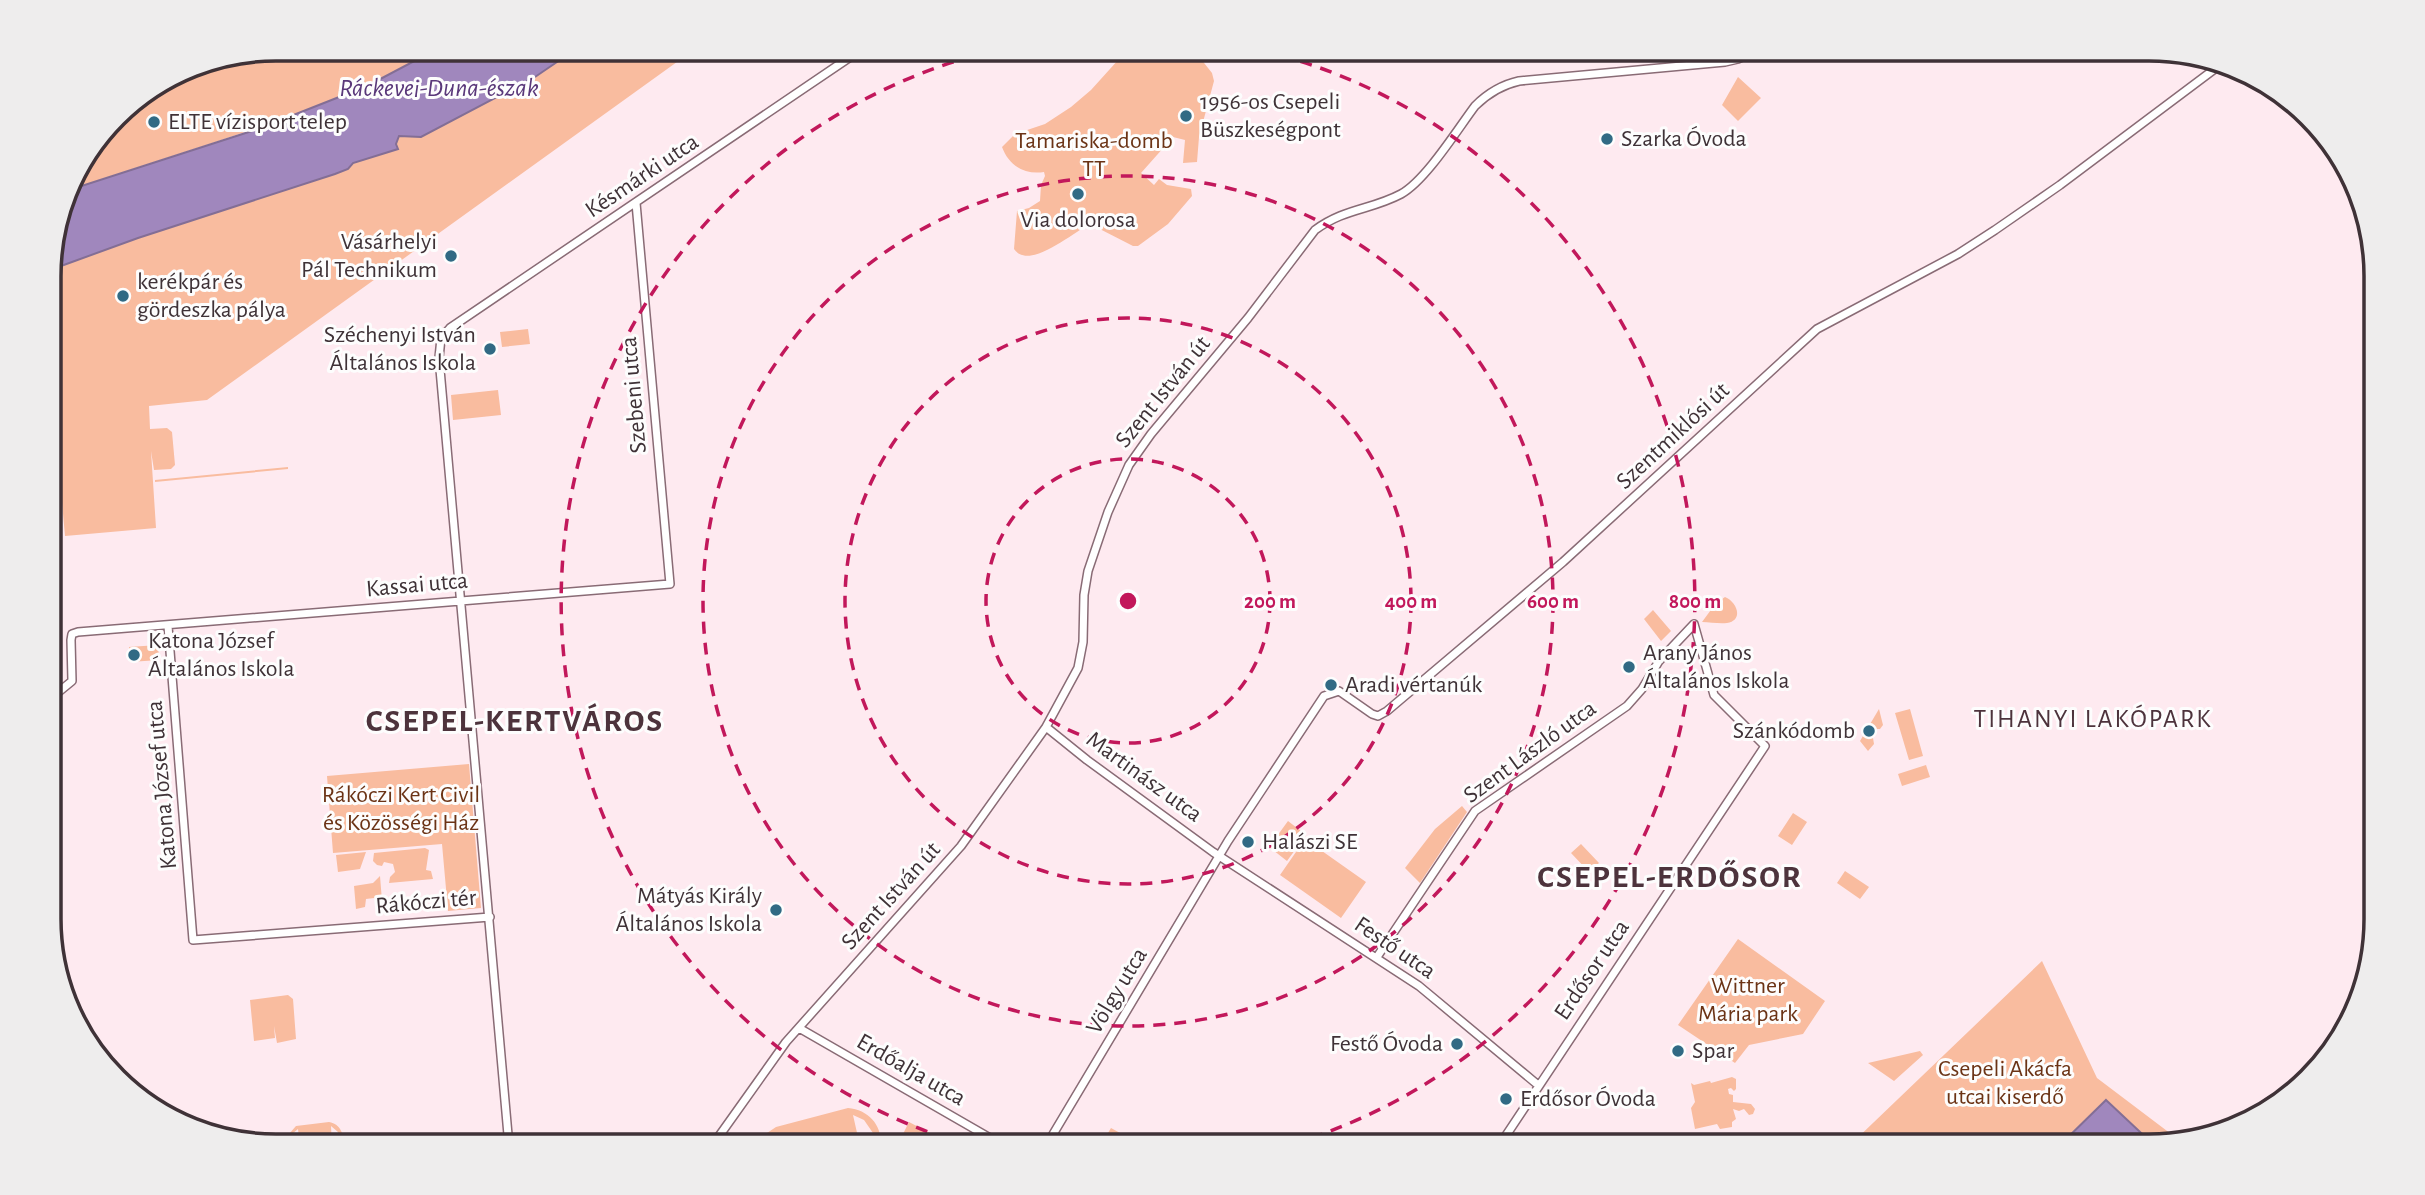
<svg xmlns="http://www.w3.org/2000/svg" width="2425" height="1195" font-family="'Alegreya Sans',sans-serif">
<style>
.green{fill:#f9bc9f}
.water{fill:#a087bd;stroke:#836e95;stroke-width:2}
.lines{fill:none;stroke-linecap:round;stroke-linejoin:round}
.minor-casing{stroke:#896b75;stroke-width:10}
.minor{stroke:#fff;stroke-width:7}
.ring{fill:none;stroke:#c2185b;stroke-width:3.5;stroke-dasharray:12 9}
.poi-dot{fill:#316a84;stroke:#fdfdfd;stroke-width:2.5}
.labels{text-anchor:middle;dominant-baseline:central;stroke-width:6;stroke-linejoin:round;paint-order:stroke}
.poi-label{font-size:24px;fill:#3f3237;stroke:#fdfdfd;text-anchor:start}
.park-label{font-size:24px;fill:#6b3315;stroke:#fdfdfd}
.street-label{font-size:24px;fill:#3f3237;stroke:#fdfdfd}
.water-label{font-size:26px;font-style:italic;fill:#5a387a;stroke:#fdfdfd}
.neighbourhood-label{font-size:26px;letter-spacing:2px;fill:#4d333c;stroke:#fdfdfd}
.district-label{font-size:32px;font-weight:bold;letter-spacing:2px;fill:#4d333c;stroke:#fdfdfd}
.rim{fill:none;stroke:#3f3237;stroke-width:3.5}
.centre{fill:#c2185b;stroke:#fdfdfd;stroke-width:3.5}
.ring-label{font-size:21px;text-anchor:middle;font-weight:bold;fill:#c2185b;stroke:#fdfdfd;stroke-width:6;stroke-linejoin:round;paint-order:stroke}
</style>
<rect width="100%" height="100%" fill="#feeaf0"/>
<path class="green" d="M276,49h13l4,7 14,-7h91l13,14c-109,57 -227,87 -342,127l3,-14 54,-70 63,-40z
M576,49h119l-488,351 -58,6 1,23 17,-1 5,4 3,33 -4,4 -17,1 -3,-19 5,77 -91,8 -15,-167v-99l88,-32 197,-64 18,-11 45,-14 -2,-5 3,-8 136,-59z
M1128,49h65l19,24 2,8 -15,56 -2,25 -14,1 2,-23 -12,-3 -32,36 13,12 5,-6 8,6 24,4 1,7 -24,28 -30,22h-5l-43,-22c-18,9 -61,47 -76,25l3,-38 12,-3 11,-7 1,-16 4,-9 -1,-4c-19,3 -35,-6 -42,-25l13,-13 30,-10 26,-17 20,-17z
M1738,77l23,21 -23,23 -16,-16z
M528,329l2,15 -28,3 -2,-15z
M498,390l3,25 -48,5 -2,-25z
M288,467v2l-133,13v-2z
M1725,597c12,5 19,23 2,26 -8,1 -17,-1 -25,-1l14,-19z
M1653,610l18,21 -10,10 -17,-22z
M158,645l1,15 -29,2 -1,-15z
M1879,709l4,16 -3,4h-6l-2,3 2,12 -6,7 -8,-10z
M1910,709l13,47 -14,4 -14,-47z
M469,764l12,144 -33,3 -6,-67 -109,9 -6,-77z
M1926,765l4,12 -28,9 -4,-12z
M1462,806l5,6 -47,71 -15,-15 30,-39z
M1793,813l14,9 -15,23 -14,-9z
M1288,821l18,14 -19,26 -18,-14z
M1305,839l61,43 -25,36 -61,-43z
M1581,844l18,19 -10,9 -18,-19z
M425,848l4,2 -3,20 5,1 2,8 -44,4 1,-6 5,-5 -2,-8 -9,-2 -2,4 -5,-1 -4,-4 1,-8z
M366,852l-6,17 -22,3 -2,-17z
M1845,871l24,16 -9,12 -23,-16z
M380,876l2,25 -4,1 -4,-4 -8,1 -1,8 -9,2 -2,-23 19,-3z
M1738,939l87,62 -22,33 -54,11 -14,18 -57,-38z
M2042,961l55,117 82,62 -15,6h-9l-50,-46 -46,46h-22l-3,-4 -4,4h-181z
M288,995l5,4 3,40 -19,4 -3,-17 1,12 -21,3 -4,-41z
M1920,1051l3,4 -29,26 -26,-18z
M1732,1077l4,2v10l-2,2 -3,-3 -3,1 1,5 4,1v7l18,2 4,5 -2,5 -4,1 -5,-6 -5,2 -6,-2 3,10 -4,3v5l-12,2 -3,-5 -22,5 -4,-21 4,-6 -4,-19 3,2 16,-4 1,2z
M848,1108c21,2 34,17 33,38h-7l-1,-10 -13,3 -1,-3 14,-3 -9,-13 -11,-5 7,31h-81l-3,-10 -9,10h-7l7,-13 9,-6z
M329,1122c12,2 15,13 15,24h-4l-2,-14 -7,-6 1,20h-32l-2,-17 -6,5 -1,12h-4l2,-12 7,-8z
M909,1122l21,11 -7,13h-26z
M1111,1128l29,16 -40,2z"/>
<path class="water" d="M437,49h139l-41,28 -114,60 -22,-1 -3,8 2,5 -45,14 -5,6 -13,5 -197,64 -88,32v-9l19,-71 189,-61 109,-43z
M2106,1100l49,46h-96z"/>
<g class="lines">
<g class="minor-casing">
<path id="minor" d="M168,626l25,314 297,-23
M50,699l22,-18 -1,-41 1,-6 6,-2 592,-48 -34,-381
M1046,727l41,33 126,92 206,134 119,99
M1377,957l98,-146 152,-105 15,-17 17,-28 35,-37 20,71 51,51 -266,400
M799,1028l205,118
M509,1146l-70,-788 2,-20 9,-10 412,-279
M712,1146l74,-104 175,-196 85,-119 32,-59 5,-26 1,-47 4,-24 20,-59 21,-47 22,-31 97,-116 67,-88c30,-22 56,-20 86,-36 25,-14 56,-64 74,-88 13,-13 26,-21 44,-25l206,-19 13,-3 22,-10
M1046,1146l182,-305 96,-145 15,-5 33,23 6,2 9,-5 176,-149 254,-233 141,-75 37,-24 65,-45 160,-120"/>
</g>
<use href="#minor" class="minor"/>
</g>
<g class="ring">
<circle cx="1128" cy="601" r="142"/>
<circle cx="1128" cy="601" r="283"/>
<circle cx="1128" cy="601" r="425"/>
<path d="M967 1145A567 567 0 0 1 996 50M1260 50A567 567 0 0 1 1289 1145"/>
</g>
<g class="poi-dot">
<circle cx="1186" cy="116" r="7"/>
<circle cx="154" cy="122" r="7"/>
<circle cx="1607" cy="139" r="7"/>
<circle cx="1078" cy="194" r="7"/>
<circle cx="451" cy="256" r="7"/>
<circle cx="123" cy="296" r="7"/>
<circle cx="490" cy="349" r="7"/>
<circle cx="134" cy="655" r="7"/>
<circle cx="1629" cy="667" r="7"/>
<circle cx="1331" cy="685" r="7"/>
<circle cx="1869" cy="731" r="7"/>
<circle cx="1248" cy="842" r="7"/>
<circle cx="776" cy="910" r="7"/>
<circle cx="1457" cy="1044" r="7"/>
<circle cx="1678" cy="1051" r="7"/>
<circle cx="1506" cy="1099" r="7"/>
</g>
<g class="labels">
<g class="poi-label">
<text x="1200" y="102">1956-os Csepeli<tspan x="1200" dy="28">Büszkeségpont</tspan></text>
<text x="168" y="122">ELTE vízisport telep</text>
<text x="1621" y="139">Szarka Óvoda</text>
<text x="1078" y="220" text-anchor="middle">Via dolorosa</text>
<text x="437" y="242" text-anchor="end">Vásárhelyi<tspan x="437" dy="28">Pál Technikum</tspan></text>
<text x="137" y="282">kerékpár és<tspan x="137" dy="28">gördeszka pálya</tspan></text>
<text x="476" y="335" text-anchor="end">Széchenyi István<tspan x="476" dy="28">Általános Iskola</tspan></text>
<text x="148" y="641">Katona József<tspan x="148" dy="28">Általános Iskola</tspan></text>
<text x="1643" y="653">Arany János<tspan x="1643" dy="28">Általános Iskola</tspan></text>
<text x="1345" y="685">Aradi vértanúk</text>
<text x="1855" y="731" text-anchor="end">Szánkódomb</text>
<text x="1262" y="842">Halászi SE</text>
<text x="762" y="896" text-anchor="end">Mátyás Király<tspan x="762" dy="28">Általános Iskola</tspan></text>
<text x="1443" y="1044" text-anchor="end">Festő Óvoda</text>
<text x="1692" y="1051">Spar</text>
<text x="1520" y="1099">Erdősor Óvoda</text>
</g>
<g class="park-label">
<text x="1094" y="141">Tamariska-domb<tspan x="1094" dy="28">TT</tspan></text>
<text x="401" y="795">Rákóczi Kert Civil<tspan x="401" dy="28">és Közösségi Ház</tspan></text>
<text x="1748" y="986">Wittner<tspan x="1748" dy="28">Mária park</tspan></text>
<text x="2005" y="1069">Csepeli Akácfa<tspan x="2005" dy="28">utcai kiserdő</tspan></text>
</g>
<g class="street-label">
<text transform="translate(642 176) rotate(-34)">Késmárki utca</text>
<text transform="translate(1163 392) rotate(-51)">Szent István út</text>
<text transform="translate(634 395) rotate(-95)">Szebeni utca</text>
<text transform="translate(1673 436) rotate(-43)">Szentmiklósi út</text>
<text transform="translate(417 585) rotate(-5)">Kassai utca</text>
<text transform="translate(1530 752) rotate(-36)">Szent László utca</text>
<text transform="translate(1144 777) rotate(36)">Martinász utca</text>
<text transform="translate(162 785) rotate(-95)">Katona József utca</text>
<text transform="translate(891 896) rotate(-48)">Szent István út</text>
<text transform="translate(426 902) rotate(-5)">Rákóczi tér</text>
<text transform="translate(1395 948) rotate(34)">Festő utca</text>
<text transform="translate(1592 970) rotate(-56)">Erdősor utca</text>
<text transform="translate(1117 991) rotate(-59)">Völgy utca</text>
<text transform="translate(911 1070) rotate(30)">Erdőalja utca</text>
</g>
<g class="water-label">
<text x="439" y="88">Ráckevei-Duna-észak</text>
</g>
<g class="neighbourhood-label">
<text x="2093" y="719">TIHANYI LAKÓPARK</text>
</g>
<g class="district-label">
<text x="515" y="721">CSEPEL-KERTVÁROS</text>
<text x="1670" y="877">CSEPEL-ERDŐSOR</text>
</g>
</g>
<path d="M0 0H2425V1195H0ZM276 61H2149A215 215 0 0 1 2364 276V919A215 215 0 0 1 2149 1134H276A215 215 0 0 1 61 919V276A215 215 0 0 1 276 61Z" fill="#eeeded" fill-rule="evenodd"/>
<path class="rim" d="M276 61H2149A215 215 0 0 1 2364 276V919A215 215 0 0 1 2149 1134H276A215 215 0 0 1 61 919V276A215 215 0 0 1 276 61Z"/>
<circle cx="1128" cy="601" r="10" class="centre"/>
<g class="ring-label">
<text x="1270" y="608">200 m</text>
<text x="1411" y="608">400 m</text>
<text x="1553" y="608">600 m</text>
<text x="1695" y="608">800 m</text>
</g>
</svg>
